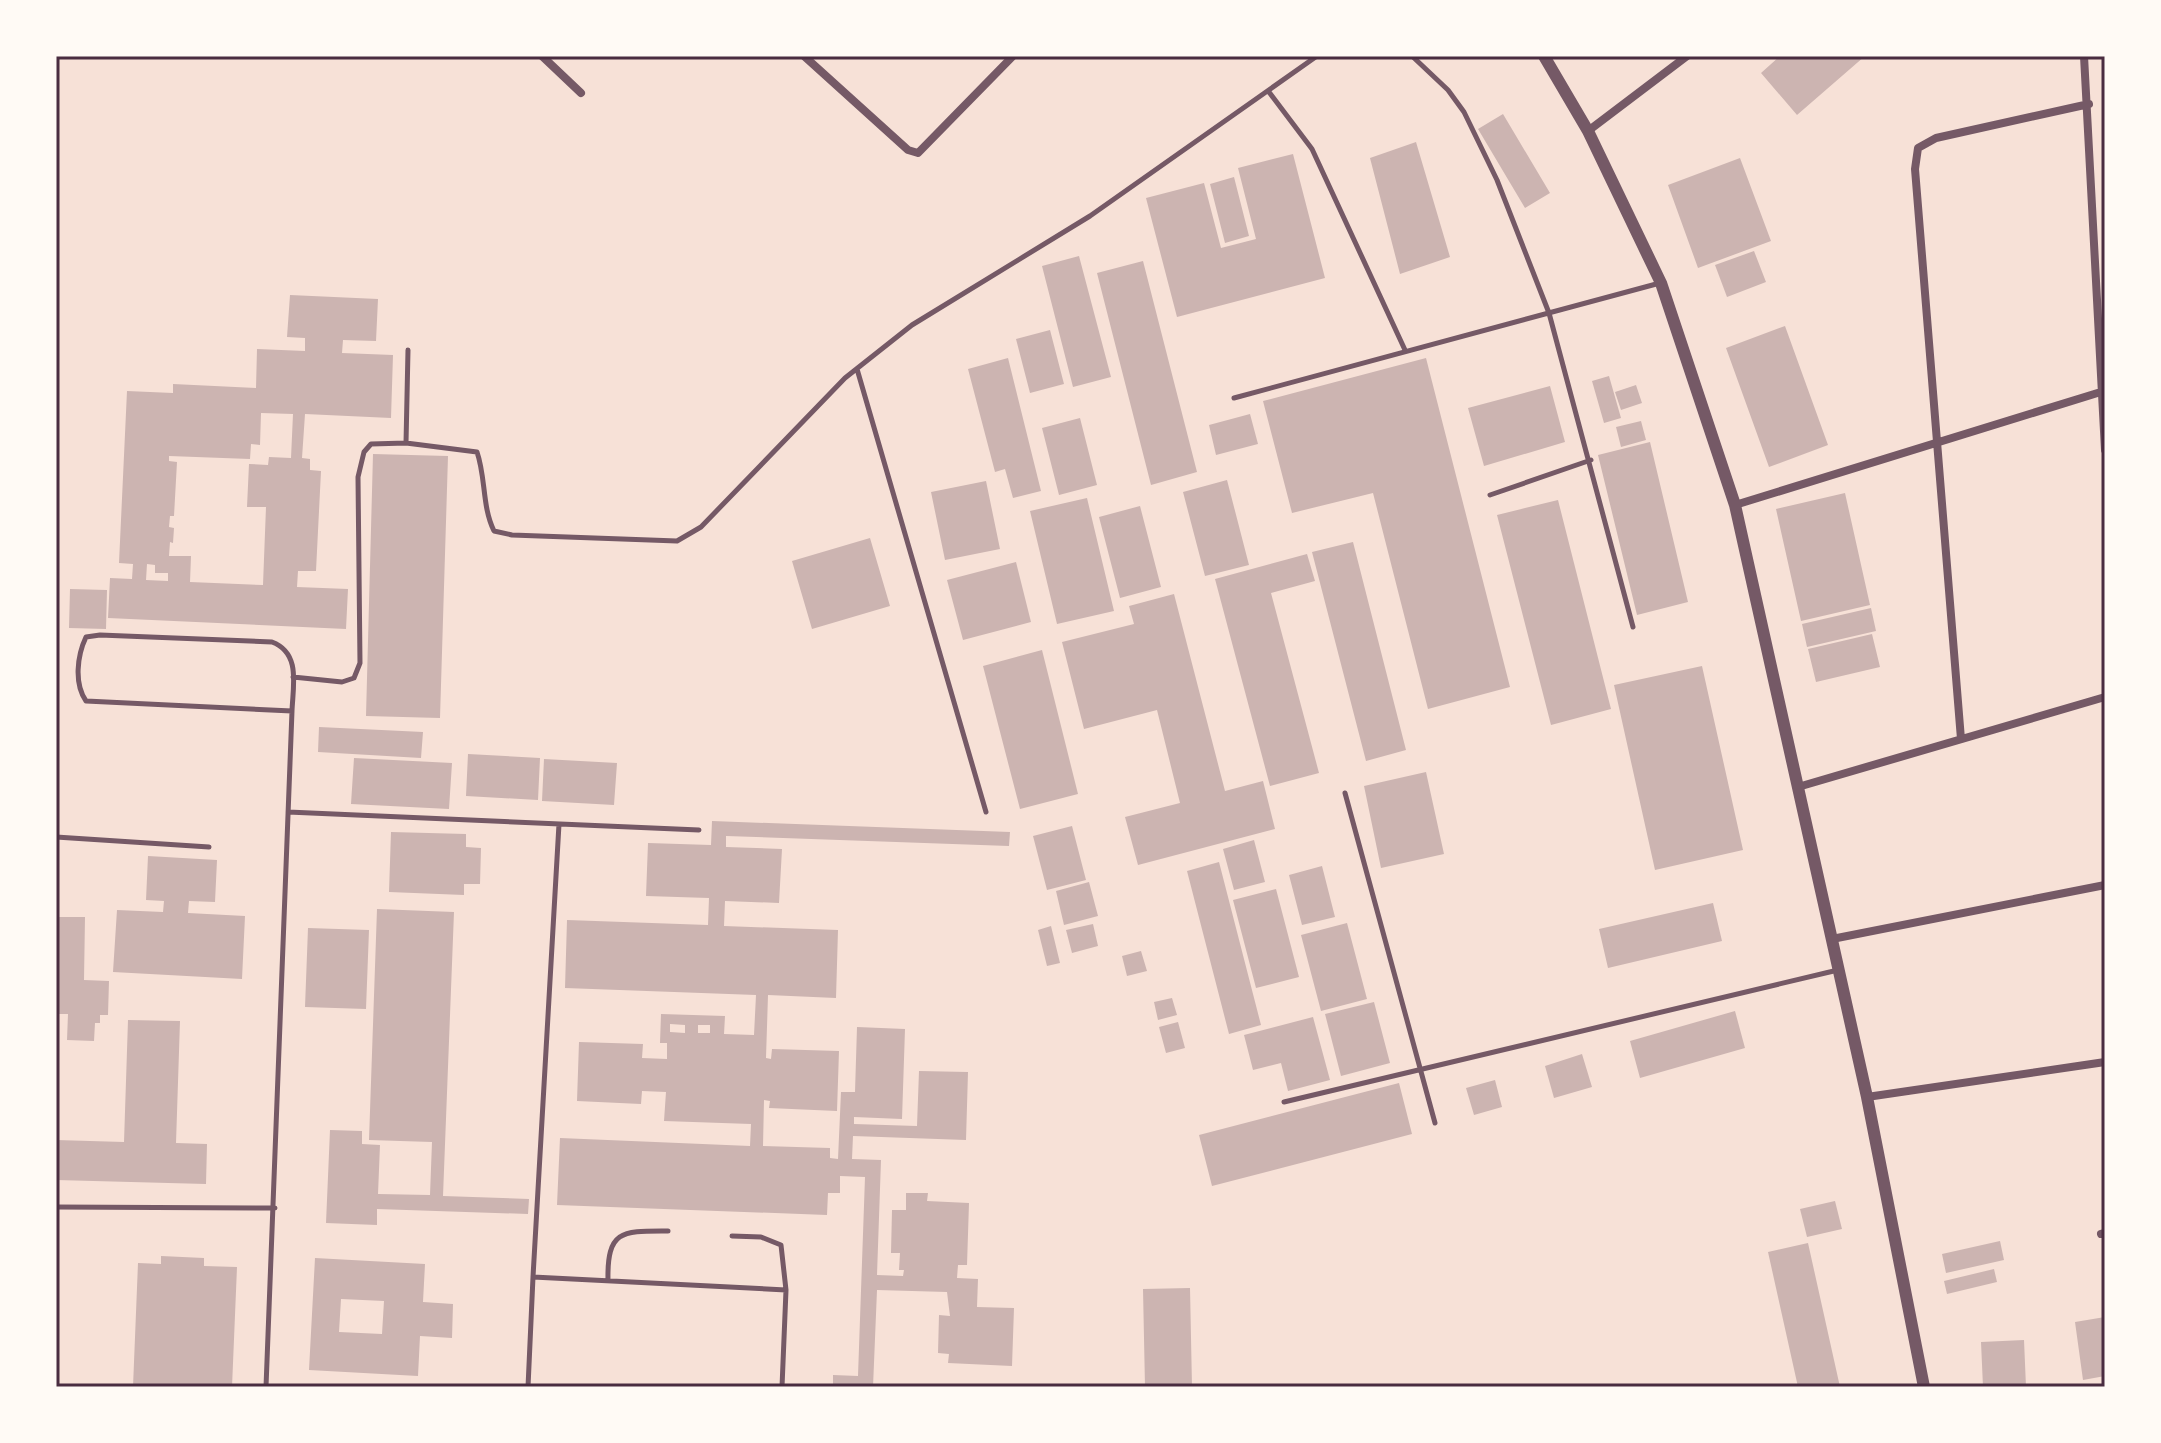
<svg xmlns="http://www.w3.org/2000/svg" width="2161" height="1443" font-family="Cabin,sans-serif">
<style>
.building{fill:#ccb4b1;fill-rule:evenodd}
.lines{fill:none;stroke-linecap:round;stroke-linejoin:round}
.service{stroke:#755966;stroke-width:5}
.minor{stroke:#755966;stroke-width:8}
.tertiary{stroke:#755966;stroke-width:12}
.neatline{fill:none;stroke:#4a2c40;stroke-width:3}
</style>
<rect width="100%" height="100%" fill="#f7e1d7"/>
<path class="building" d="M1780,56h85l-68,59 -36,-42z
M1503,114l47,79 -25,15 -47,-79z
M1416,142l34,115 -50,17 -30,-116z
M1293,154l32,124 -148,39 -31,-119 58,-15 17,65 35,-9 -18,-71z
M1740,158l31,83 -73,27 -30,-83z
M1234,177l15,59 -24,7 -15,-59z
M1754,251l12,31 -39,15 -12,-32z
M1079,256l32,121 -38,10 -31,-121z
M1143,261l54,211 -46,13 -54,-212z
M290,295l88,4 -2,42 -33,-1 -1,13 51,2 -2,63 -86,-4 -3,44 8,1v11l11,1 -5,100h-18l-1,16 51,2 -2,40 -238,-11 2,-40 22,1 1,-15 -14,-1 8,-172 46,2v-9l83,4 1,-39 48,2v-13l-18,-1zM261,413l32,1 -2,44 -22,-1 -1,8 -19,-1 -2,43h19l-3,78 -73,-3 1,-26h-22l1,-14 3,1 1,-15 -5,-1 1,-11h4l3,-54 -8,-1v-5l81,3 1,-15 9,1zM147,564l8,1v8h13v8l-22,-1z
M1785,326l43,119 -59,22 -43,-119z
M1050,330l14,54 -34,9 -14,-54z
M1008,358l33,133 -28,7 -8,-29 -10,3 -27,-103z
M1426,358l84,329 -82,22 -55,-216 -81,20 -29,-112z
M1609,376l12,42 -17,5 -12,-42z
M1636,385l6,18 -21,7 -6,-18z
M1550,386l15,56 -81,24 -16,-58z
M1250,414l8,30 -42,11 -7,-30z
M1080,418l17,67 -38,10 -17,-67z
M1641,421l5,19 -25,7 -5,-20z
M1650,442l38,160 -51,13 -39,-160z
M373,454l75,2 -8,262 -74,-2z
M1227,480l22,85 -44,11 -22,-84z
M986,481l14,68 -55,11 -14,-68z
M1845,493l25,112 -69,16 -25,-112z
M1087,498l27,113 -57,13 -27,-113z
M1558,500l53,209 -60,16 -54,-210z
M1140,506l21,81 -41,11 -21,-81z
M870,538l20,68 -78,23 -20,-68z
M1353,542l53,208 -40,11 -54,-209z
M1307,554l8,27 -44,12 48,180 -49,13 -55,-207z
M1016,562l15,60 -68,18 -16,-60z
M70,589l37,1 -1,39 -37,-1z
M1174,594l51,197 38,-10 12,48 -137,36 -13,-48 55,-14 -23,-93 -73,19 -22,-87 72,-18 -5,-18z
M1871,608l5,23 -69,16 -5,-23z
M1872,634l8,33 -64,15 -8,-33z
M1042,650l36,144 -58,15 -37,-143z
M1702,666l41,184 -88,20 -41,-185z
M319,727l104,5 -2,26 -103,-6z
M468,754l72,4 -2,42 -72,-4z
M354,758l98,5 -3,46 -98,-5z
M544,759l73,4 -3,42 -72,-4z
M1426,772l18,82 -63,14 -17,-82z
M712,821l298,11 -1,14 -283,-10v11l56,2 -3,54 -54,-2 -1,25 114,4 -2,68 -68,-3 -2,63 5,1 1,-10 67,2 -2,60 -68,-3 1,-7 -6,-1 -1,46 67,2v10l8,1 3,-67h14l2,-65 48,2 -3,90 -48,-2v7l63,2 2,-55 49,1 -2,68 -113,-4 -1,23 29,1 -4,115 26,1 1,-6h-5l1,-17h-9l1,-43h14v-17h22l-1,8 42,2 -2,62h-9l-1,13 21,1 -1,28 37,1 -2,58 -64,-3 1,-9 -11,-1 1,-38 11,1 -3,-24 -70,-2 -4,97h-60v-3h20v-9l25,1 7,-199 -25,-1v17h-12l-1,22 -270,-10 3,-67 190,8 1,-22 -87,-3 2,-29 -24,-1 -1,13 -64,-3 2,-59 64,2 -1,14 25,1v-16h-7l1,-29 64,2 -1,18 30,1 2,-40 -191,-7 2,-68 141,5 1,-27 -63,-2 2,-53 63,2zM670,1024l15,1v8l-15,-1zM698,1025h12v8h-12z
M1072,826l14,54 -39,10 -14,-54z
M391,832l75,2v13l15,1 -1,36h-16v11l-75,-3z
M1254,840l11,42 -31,8 -11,-41z
M148,856l69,4 -2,42 -26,-1 -1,12 57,3 -3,63 -129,-7 4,-62 46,2 1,-11 -18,-1z
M1219,862l42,163 -32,9 -42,-163z
M1322,866l13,51 -33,8 -13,-50z
M1089,882l9,34 -34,9 -8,-34z
M1276,889l23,88 -43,11 -23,-88z
M1713,903l9,38 -114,27 -9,-39z
M377,909l77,3 -11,284 86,3 -1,15 -151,-5v16l-51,-2 4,-93 32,1v13l18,1 -2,49 52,1 2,-53 -63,-2z
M56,917h29l-1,63 25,1 -1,34h-8v8h-5l-1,18 -27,-1 1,-26h-12z
M1347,923l20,76 -46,12 -20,-76z
M1093,924l5,22 -26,7 -6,-23z
M1051,926l9,37 -13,3 -9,-36z
M308,928l61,2 -3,79 -61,-2z
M1141,951l6,20 -20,5 -5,-20z
M1172,998l5,17 -19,5 -4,-18z
M1374,1002l16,61 -49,13 -16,-62z
M1735,1011l10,37 -105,30 -10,-37z
M1313,1017l17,63 -42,11 -7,-28 -28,7 -9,-35z
M128,1020l52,1 -4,122 31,1 -1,40 -150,-4v-40l68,2z
M1178,1022l7,26 -19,5 -7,-26z
M1582,1054l10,33 -38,11 -9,-32z
M1495,1080l7,27 -28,8 -8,-27z
M1399,1083l13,51 -200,52 -13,-51z
M1835,1201l7,28 -35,8 -7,-28z
M2000,1241l4,19 -58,13 -4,-19z
M1808,1243l32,144h-42l-30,-135z
M161,1256l43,2v8l33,1 -5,120h-99l5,-124 23,1z
M315,1258l110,6 -2,38 30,2 -1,34 -32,-2 -2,40 -109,-6zM341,1299l43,2 -2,33 -43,-2z
M1994,1269l3,13 -50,12 -3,-13z
M1190,1288l2,99h-47l-2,-98z
M2105,1317v59l-22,4 -8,-58z
M2024,1340l2,47h-43l-2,-45z"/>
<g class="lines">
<path class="service" d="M1412,56l36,34 16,22 33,68 52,133 84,314
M1269,92l43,57 93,201
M857,369l129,443
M1234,398l426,-115
M406,443l2,-93
M1490,495l101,-35
M293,677l49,5 12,-4 6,-15 -2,-186 6,-25 7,-8 35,-1 71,9c9,26 5,55 17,79l18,4 165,6 24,-14 144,-149 67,-53 178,-109 227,-160
M1345,793l90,330
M288,812l411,18
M56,837l153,10
M1284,1102l554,-132
M56,1207l219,1
M732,1236l29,1 20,8 5,45
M533,1277l26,-453
M608,1280c-1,-51 15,-49 60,-49
M266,1387l26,-676c1,-26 9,-58 -20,-69l-172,-7 -14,2c-9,19 -12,47 0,64l206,10
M528,1387l5,-110 253,13 -4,97"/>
<path class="minor" d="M542,56l39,37
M804,56l104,94 10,3 95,-97
M2084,56l21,394
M1588,131l99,-75
M1735,505l369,-114
M1961,739l-46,-570 3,-21 18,-10 153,-34
M1798,787l307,-90
M1832,939l273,-54
M1867,1097l238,-35
M2101,1234l4,-1"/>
<path class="tertiary" d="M1544,56l44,75 73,152 74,222 132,592 57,290"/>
</g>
<rect width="2161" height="1443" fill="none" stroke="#fffaf5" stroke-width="116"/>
<rect x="58" y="58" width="2045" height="1327" class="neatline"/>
</svg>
